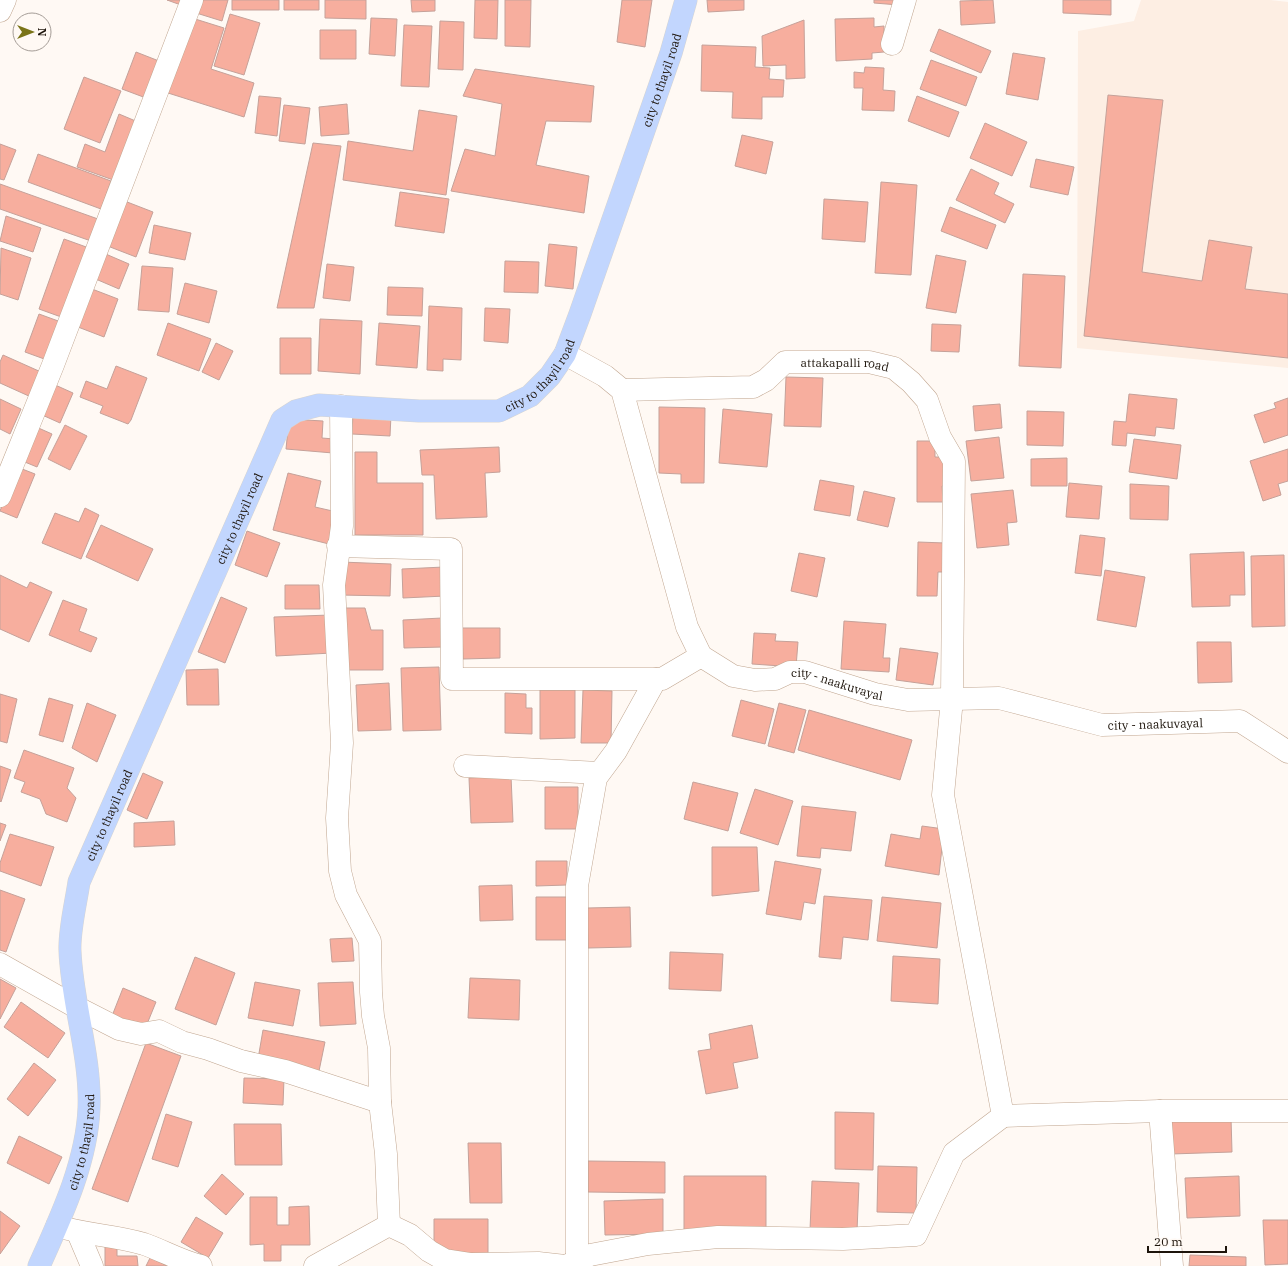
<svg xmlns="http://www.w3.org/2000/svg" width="1288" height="1266" font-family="'IBM Plex Serif',serif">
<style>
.built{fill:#fdeee3}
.building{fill:#f7ae9e;stroke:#c5a199}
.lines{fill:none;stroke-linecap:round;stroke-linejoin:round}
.minor-casing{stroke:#c1a690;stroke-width:23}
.major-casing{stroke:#d6d5d3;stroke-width:23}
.minor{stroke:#fff;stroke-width:22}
.major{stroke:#c2d6fe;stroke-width:22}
.labels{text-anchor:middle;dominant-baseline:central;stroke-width:4;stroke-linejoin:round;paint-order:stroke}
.street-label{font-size:12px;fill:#1d140b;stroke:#fff9f4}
</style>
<rect width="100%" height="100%" fill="#fff9f4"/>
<path class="built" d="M1141,0h129l18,2v366l-211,-20 1,-317 56,-10z"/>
<path class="building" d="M167,0h16l-2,5z
M197,0h31l-6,21 -29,-9z
M232,0h47v10h-47z
M284,0h35v10h-35z
M325,0h41v19l-41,-1z
M411,0h24v11l-23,1z
M475,0h23l-1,39 -23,-1z
M505,0h26l-1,47 -25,-1z
M622,0h30l-7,47 -28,-5z
M707,0h37v10l-36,2z
M874,0h25v5l-25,-2z
M993,0l2,23 -34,2 -1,-24z
M1063,0h48v15l-48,-2z
M230,14l30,9 -16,52 -30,-9z
M192,18l32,10 -13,41 43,14 -10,34 -76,-24z
M371,18l26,1 -2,37 -26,-2z
M874,18v9l10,-1v26l-12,1v6l-36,2 -1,-42z
M804,20l1,58 -19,1v-14l-23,1 -1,-30z
M440,21l24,1 -1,48 -25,-1z
M404,25l28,1 -3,61 -28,-1z
M939,29l52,22 -10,22 -51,-22z
M320,30h36v29h-36z
M702,45l54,2 -1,20 15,1 -1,11 15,1 -1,17h-21v22l-30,-1 1,-26 -32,-1z
M136,52l23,9 -13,37 -24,-9z
M1013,53l32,5 -7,42 -32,-6z
M931,60l46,17 -11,29 -46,-17z
M865,67l19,1 -1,22 12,1 -1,20 -32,-1 1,-22h-9v-16l10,1z
M475,69l119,17 -3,36 -45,-1 -10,44 53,11 -5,37 -133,-22 14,-42 30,7 7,-52 -39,-8z
M84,77l37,14 -21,52 -36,-14z
M1108,95l55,5 -21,172 60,9 7,-41 43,7 -7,42 43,5v64l-204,-22z
M259,96l22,2 -4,38 -22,-3z
M917,96l42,16 -10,25 -41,-16z
M347,104l2,30 -28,2 -2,-29z
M284,105l26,3 -5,36 -26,-3z
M419,110l38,6 -11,79 -103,-15 5,-39 65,10z
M119,114l19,8 -22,59 -39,-14 8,-23 20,8z
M985,123l42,19 -15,34 -42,-18z
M742,135l31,7 -7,32 -31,-8z
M313,143l28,3 -27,162h-37z
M0,144l16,6 -12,30 -4,-1z
M38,154l73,27 -10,28 -73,-27z
M1036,159l38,8 -6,28 -38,-8z
M971,169l28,14 -5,11 20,10 -9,19 -49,-23z
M881,182l36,3 -6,90 -36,-2z
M0,184l98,35 -7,22 -91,-32z
M400,192l49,7 -5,34 -49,-7z
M824,199l44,3 -3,40 -43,-3z
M122,200l31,12 -17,45 -31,-12z
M950,207l46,18 -9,24 -46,-18z
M6,216l35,12 -8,24 -33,-11z
M154,225l37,8 -6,27 -36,-7z
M64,239l25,9 -25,70 -25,-9z
M549,244l28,3 -4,42 -28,-3z
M1,248l30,10 -13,42 -18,-6z
M101,252l28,12 -10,25 -28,-12z
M936,255l30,6 -10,52 -30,-5z
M505,261l34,1 -1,31 -34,-1z
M327,264l27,3 -4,34 -27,-3z
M142,266l31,2 -4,44 -31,-2z
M1023,274l42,2 -4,92 -42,-2z
M185,283l32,8 -8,32 -32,-9z
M388,287l35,1 -1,28 -35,-1z
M92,289l26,10 -14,38 -26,-10z
M429,306l33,2 -1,52 -18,-1v12l-16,-1z
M485,308l25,1 -2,34 -24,-2z
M39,314l22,8 -14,38 -22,-8z
M320,319l42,2 -2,53 -42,-3z
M168,323l43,16 -12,32 -42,-16z
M379,323l41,3 -3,42 -41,-3z
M932,324l29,1 -2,27 -28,-1z
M280,338h31v36h-31z
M216,343l17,8 -14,29 -17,-8z
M3,355l38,17 -10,25 -31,-14v-21z
M116,366l31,12 -16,42 -3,4 -28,-11 3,-7 -23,-9 6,-16 21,8z
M786,377l37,1 -2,49 -37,-1z
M53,384l20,9 -13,30 -20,-9z
M1129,394l48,5 -3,30 -18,-2 -1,9 -28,-3 -1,13 -14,-1 2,-24 12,1z
M1288,398v37l-24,8 -10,-28 22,-7 -2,-5z
M0,399l21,10 -11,25 -10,-5z
M1000,404l2,24 -27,3 -2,-25z
M659,407l46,1 -1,75h-23v-9l-22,-1z
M723,409l49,5 -5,53 -48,-4z
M1027,411l37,1 -1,34 -36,-1z
M353,413l38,2 -1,21 -38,-2z
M289,419l34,2 -1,17 12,1 -1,14 -47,-4z
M65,425l22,11 -17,34 -22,-11z
M34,426l18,8 -15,33 -17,-7z
M999,437l5,41 -33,3 -5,-40z
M1134,439l47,6 -4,34 -48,-7z
M917,441h18v16h14l1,29h-8l1,16h-26z
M499,447l1,25 -15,1 2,44 -51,2 -2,-44h-12l-2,-25z
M1288,449v32l-10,3 3,11 -18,6 -13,-40z
M355,452h22v31h46v52h-68z
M1067,458v28h-36v-27z
M17,467l18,7 -18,44 -17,-7z
M288,473l33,8 -6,26 22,5 -8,32 -56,-14z
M820,480l34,6 -4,30 -36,-6z
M1069,483l33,3 -3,33 -33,-2z
M1130,484l39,2 -1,34 -38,-1z
M1013,490l4,32 -10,1 2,22 -32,3 -6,-54z
M864,491l31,7 -7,29 -31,-7z
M85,508l14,7 -18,44 -39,-16 13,-30 24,9z
M101,525l52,24 -15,32 -52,-24z
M247,531l33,12 -13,34 -32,-12z
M1080,535l25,3 -4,38 -26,-3z
M918,542l27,1 -1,29h-6l-1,24h-20z
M1244,552l1,43h-15v11l-38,1 -2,-53z
M799,553l26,5 -8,39 -26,-6z
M1284,555l1,71 -33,1 -1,-71z
M341,562l50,2 -1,32 -50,-1z
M444,567l1,29 -42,2 -1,-29z
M1105,570l40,7 -9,50 -39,-7z
M0,575l27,13 3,-6 22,10 -23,50 -29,-13z
M285,585h34l1,24h-35z
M221,597l26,11 -22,55 -27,-11z
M63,600l24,9 -8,22 18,7 -6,14 -42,-17z
M344,608h21l6,22h12v40h-39z
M330,615l2,38 -56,3 -2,-39z
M442,618l1,29 -39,1 -1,-28z
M844,621l42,3 -3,34h7l-1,14 -48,-3z
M462,628h38v30l-37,1z
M754,633l22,1 -1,7 23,1 -2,25 -44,-3z
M1197,642h34l1,40 -34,1z
M900,648l38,5 -5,32 -37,-5z
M439,667l2,63 -38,1 -2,-63z
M218,669l1,36h-32l-1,-35z
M389,683l2,47 -33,1 -2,-46z
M540,690h35v48l-35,1z
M583,690l29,1 -1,52h-30z
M505,693l21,1v14h6v26l-27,-1z
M0,694l17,5 -10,44 -7,-2z
M49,698l24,7 -10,37 -24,-7z
M741,700l33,9 -9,35 -33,-8z
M87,703l29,12 -19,47 -25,-14z
M779,703l27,7 -12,43 -26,-7z
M809,710l103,30 -12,40 -102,-30z
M24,750l50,18 -7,20 9,10 -9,24 -21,-8 -6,-15 -19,-7 4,-10 -11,-4z
M0,766l11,4 -10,32 -1,-1z
M143,773l20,9 -16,37 -20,-9z
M511,776l2,46 -42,1 -2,-45z
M693,782l45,11 -10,38 -44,-12z
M545,787h33v42h-33z
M755,789l38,12 -15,44 -38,-12z
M802,806l54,6 -5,39 -30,-3 -1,10 -23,-2z
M174,821l1,24 -41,2v-24z
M0,823l6,2 -6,16z
M922,826l22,3 -5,46 -54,-9 6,-32 29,5z
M10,834l44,13 -13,39 -41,-15v-8z
M712,847h45l2,44 -47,5z
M536,861h31v24l-31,1z
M775,861l46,8 -6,35 -11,-2 -3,18 -35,-6z
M512,885l1,35 -33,1 -1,-35z
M0,890l25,9 -19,53 -6,-2z
M824,896l48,4 -4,40 -25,-3 -2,22 -22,-2z
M536,897h32v43h-32z
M882,897l59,6 -4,45 -60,-7z
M630,907l1,40 -43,1 -1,-40z
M352,938l2,23 -22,1 -2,-23z
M670,952l53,2 -2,37 -52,-2z
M893,956l47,3 -2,45 -47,-3z
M195,957l40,16 -19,52 -41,-16z
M470,978l50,2 -1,40 -51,-2z
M0,979l16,9 -16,31z
M255,982l45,8 -7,36 -45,-8z
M353,982l3,42 -36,2 -2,-43z
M123,988l33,14 -11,27 -33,-13z
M21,1002l44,31 -17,25 -44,-31z
M752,1025l6,33 -25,5 5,25 -32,6 -8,-43 13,-2 -2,-15z
M263,1030l62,12 -6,29 -61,-12z
M146,1043l35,13 -53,146 -36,-13z
M34,1063l22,17 -28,36 -21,-17z
M244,1078l40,1 -1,26 -40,-2z
M835,1112l39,1 -1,57 -38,-1z
M166,1114l26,8 -14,45 -26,-8z
M1231,1118l1,34 -61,2 -1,-34z
M234,1124h47l1,41h-47z
M19,1136l43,21 -13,27 -42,-21z
M468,1143h33l1,60h-32z
M588,1161l77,1v31l-77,-1z
M878,1166l39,1 -1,46 -39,-1z
M222,1174l22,20 -18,21 -22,-19z
M684,1176h82v54h-82z
M1239,1176l1,40 -53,2 -2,-40z
M812,1181l47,2 -2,48 -47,-1z
M250,1197h27v28h12v-18l20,-1 1,39h-29v16h-17v-17l-14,1z
M663,1199v35l-58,1 -1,-34z
M0,1211l20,15 -20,28z
M196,1217l27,16 -15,25 -27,-16z
M434,1219h54v36l-40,-1 -14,-12z
M1263,1220h25v44l-23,1z
M105,1246h12v10h20l1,10h-33z
M1190,1255l56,2v9h-57z
M150,1258l18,8h-22z"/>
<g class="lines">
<g class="minor-casing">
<g id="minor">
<path d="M0,11l5,-11"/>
<path d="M892,44l13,-44"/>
<path id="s1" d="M565,354l40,22 17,14 65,237 14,29 32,20 22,4 20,-1 15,-7h15l70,22 33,6 91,-2 103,27 138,-4 48,31"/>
<path id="s2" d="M622,390l131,-3 13,-7 19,-18h84l25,6 17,14 16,18 13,37 14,24 -2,238 -9,96 60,321 157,-5h128"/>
<path d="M341,406l1,120 -8,59 8,158 -5,75 3,53 6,24 24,46 1,51 2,24 6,32 1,54 6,52 3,71"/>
<path d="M0,496l53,-131 139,-365"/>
<path d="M338,546l113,3 1,130h210l39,-23"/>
<path d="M465,766l134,7"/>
<path d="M0,964l76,43 43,22 22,5 18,-3 23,11 26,7 33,12 44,10 95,31"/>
<path d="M1160,1111l12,155"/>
<path d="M57,1226c28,9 58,9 87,18 20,7 36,17 57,22"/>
<path d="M78,1233l14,33"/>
<path d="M577,1261v-375l19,-108 20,-27 40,-72"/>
<path d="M315,1266l74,-41 21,10 19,16 16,9 26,4 67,-1 27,3"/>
<path d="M566,1266l24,-11 58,-11 70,-7 125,2 73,-4 38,-82 49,-37"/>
</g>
</g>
<g class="major-casing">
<g id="major">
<path id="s3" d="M39,1266c22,-49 48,-104 50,-158 2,-53 -17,-104 -19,-157 -1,-21 6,-48 9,-69l203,-462 14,-9 23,-6 100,6h80l31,-15 20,-20 15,-22 15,-40 91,-261 15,-53"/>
</g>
</g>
<use href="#minor" class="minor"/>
<use href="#major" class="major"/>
</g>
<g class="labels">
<g class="street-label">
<text stroke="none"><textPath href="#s3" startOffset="1500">city to thayil road</textPath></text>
<text stroke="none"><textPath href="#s2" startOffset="232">attakapalli road</textPath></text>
<text stroke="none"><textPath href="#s3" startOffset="1176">city to thayil road</textPath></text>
<text stroke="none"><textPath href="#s3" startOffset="792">city to thayil road</textPath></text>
<text stroke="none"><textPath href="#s1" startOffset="491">city - naakuvayal</textPath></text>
<text stroke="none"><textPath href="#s1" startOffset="815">city - naakuvayal</textPath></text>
<text stroke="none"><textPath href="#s3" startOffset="468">city to thayil road</textPath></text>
<text stroke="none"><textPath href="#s3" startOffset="132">city to thayil road</textPath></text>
</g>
</g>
<g transform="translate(32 32) rotate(90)"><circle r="19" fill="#fff9f4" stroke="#a59d97"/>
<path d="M0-3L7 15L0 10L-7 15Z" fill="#7a7418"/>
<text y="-6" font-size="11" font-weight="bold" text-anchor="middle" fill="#1d140b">N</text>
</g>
<path d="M1148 1246v6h78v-6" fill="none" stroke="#1d140b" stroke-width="2"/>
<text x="1154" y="1246" font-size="12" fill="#1d140b" stroke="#fff9f4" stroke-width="3" paint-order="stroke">20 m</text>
</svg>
